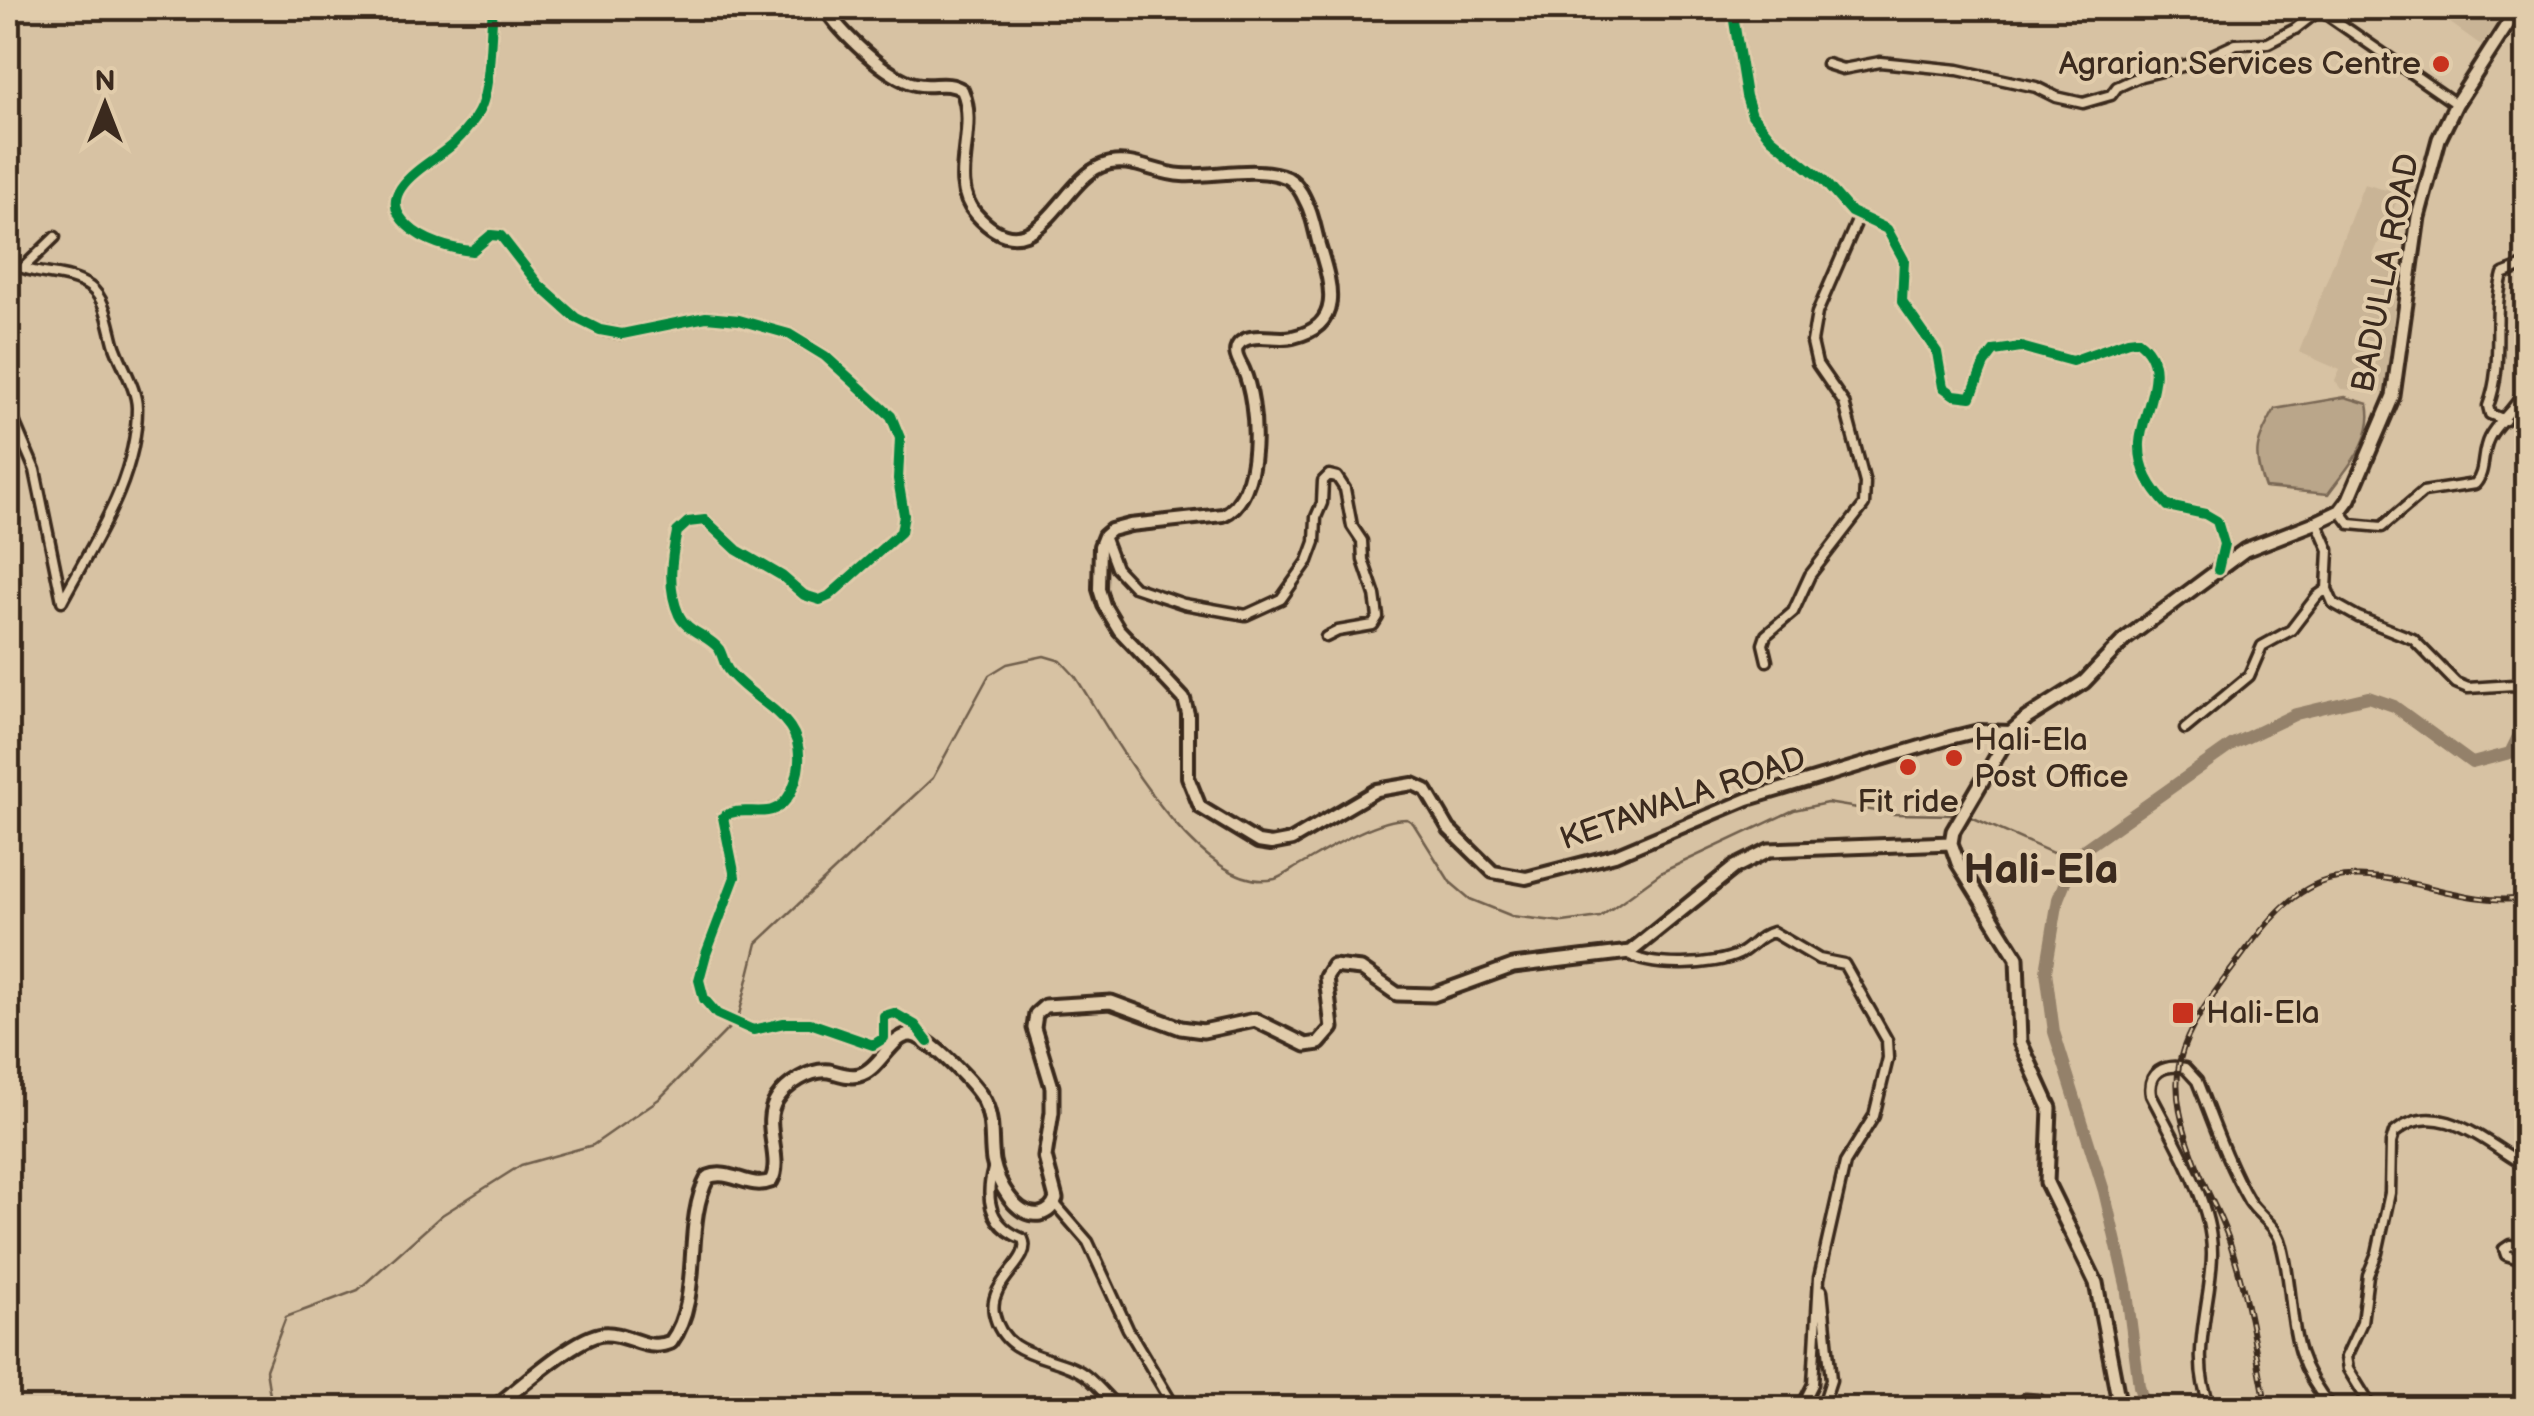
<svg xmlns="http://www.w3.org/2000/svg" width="2534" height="1416" font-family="'Balsamiq Sans',sans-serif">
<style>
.built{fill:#c9b496}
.green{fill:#baa68a;stroke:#7a6854;stroke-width:2.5}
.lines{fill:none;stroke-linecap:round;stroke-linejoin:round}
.stream{stroke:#705e4c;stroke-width:2.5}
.river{stroke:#94816a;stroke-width:12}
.minor-casing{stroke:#3b2a1e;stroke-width:15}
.major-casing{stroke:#3b2a1e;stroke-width:18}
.highway-casing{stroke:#3b2a1e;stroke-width:19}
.minor{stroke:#e1ccab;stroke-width:8}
.major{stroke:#e1ccab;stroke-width:10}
.highway{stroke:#e1ccab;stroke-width:11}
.rail-casing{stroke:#3b2a1e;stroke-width:6}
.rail{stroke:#e1ccab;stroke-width:2.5;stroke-dasharray:8;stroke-linecap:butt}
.cycleway-casing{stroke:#e1ccab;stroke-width:16}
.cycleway{stroke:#00873e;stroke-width:10}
.poi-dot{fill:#c8321e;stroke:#e1ccab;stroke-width:4}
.labels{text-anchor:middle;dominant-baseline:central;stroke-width:8;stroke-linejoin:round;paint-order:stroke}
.poi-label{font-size:32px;fill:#3b2a1e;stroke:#e1ccab;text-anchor:start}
.street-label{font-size:32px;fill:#3b2a1e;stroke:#e1ccab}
.district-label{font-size:42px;font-weight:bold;fill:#3b2a1e;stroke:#e1ccab}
</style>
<rect width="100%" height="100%" fill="#d7c2a3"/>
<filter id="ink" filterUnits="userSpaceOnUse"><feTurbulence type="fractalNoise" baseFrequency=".01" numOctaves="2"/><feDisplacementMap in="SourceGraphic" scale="20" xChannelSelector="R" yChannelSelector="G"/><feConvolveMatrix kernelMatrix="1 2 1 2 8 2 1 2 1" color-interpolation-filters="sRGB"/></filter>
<g filter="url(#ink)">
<path class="built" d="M2459,8h47l1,1 -26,36 -32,-23z
M2364,184l36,10 -27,61 27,10 -16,127 -43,-3 -6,-8 5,-11 -41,-18z"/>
<path class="green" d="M2345,397l23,7c8,35 -21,63 -40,90l-63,-6c-14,-37 -8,-46 10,-79z"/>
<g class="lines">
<path class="stream" d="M1969,816l104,46
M738,1019l19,-76 176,-165 56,-103 18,-11 37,-8 17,5 14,15c35,54 124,221 200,203 9,-3 19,-11 27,-15 28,-16 73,-45 105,-45l6,4 37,59 20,17 42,17 51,6 37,-5 62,-45 132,-62 33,-7 67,11 62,1
M272,1408l-6,-38 20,-53 72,-27 84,-75 79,-50 72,-20 66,-46 73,-74"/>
<path class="river" d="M2145,1408l-6,-22 -13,-101 -22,-94 -50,-159 -8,-61 12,-72 15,-37 10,-12 150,-106 63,-30 72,-17 26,9 78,57 38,-10 16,-33"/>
<g class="minor-casing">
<path id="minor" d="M493,8c-3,29 -2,65 -10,93 -4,15 -20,34 -31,44 -21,19 -82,46 -44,81 15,15 43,23 64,25l19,-16 10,1 38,49 37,33 24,12 22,4 84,-17 33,3 50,14 36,22 66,60 9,22 -2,41 6,36 -3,17 -72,64 -9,4 -16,-5 -22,-19 -45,-26 -32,-30 -17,2 -11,10c-6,27 -10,56 2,83 8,17 29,20 40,34 4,7 5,15 9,21 27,35 80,45 70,101 -2,11 -8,27 -17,34 -16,14 -41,-1 -58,12l12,60 -29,77 -7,26 5,19 13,15 36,16 31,-7h26l63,22 11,-7v-22l10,-3 21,12 10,14
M1732,8l14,88 6,19 19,23 52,42 28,32 36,17 17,31 -2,42 35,50 6,35 11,8 17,2 13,-33 10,-13 27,-4 51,14 56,-20 9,-1c37,26 5,69 3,103 -1,26 11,45 28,63l37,8 12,7 7,23 -6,24
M2320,10l136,94
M1827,64l16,5 37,-7 78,8 78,17 20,10 27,6 28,-8 6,-8 24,-11 54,-13 41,-19 32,-1 27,-14 27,-21
M8,407l27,63 27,131c32,-60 75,-121 75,-193 0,-20 -17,-45 -23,-65 -5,-18 -8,-44 -24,-56 -20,-14 -45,-11 -67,-19l32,-31
M2505,420l-15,-6 -2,-8c17,-43 3,-89 15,-132l23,-9
M2340,511l10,13 32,3 41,-35 52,-8c11,-12 6,-31 14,-46 9,-18 26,-27 34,-46
M2317,522l12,28 -2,39 6,14 25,14 55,22 43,44 12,5 45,-3 13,6
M1104,536l12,32 18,19 50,17 62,11 35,-16 27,-38 7,-19 1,-25 6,-14 1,-22 6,-6 8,2 8,12 7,37 10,15 1,19 12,35 3,22 -5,8 -35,6 -12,6
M1767,661l-4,-17 3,-9 27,-23 17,-37 54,-70 1,-22 -21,-80 -27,-39 -5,-22 5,-29 42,-97
M2185,729l64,-53 13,-30 29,-16 26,-34 10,-7
M1627,953c22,16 88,13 112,1 13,-7 19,-18 34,-22l46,27 25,5 43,76 1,18 -14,58 -29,47 -26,115 -6,106 -12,24
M993,1169c-9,33 -2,57 30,70 10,22 -35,42 -29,74 10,48 61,40 91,62 12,9 23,23 33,33
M1055,1204l33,38 40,87 47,79
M2526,1247l-16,-2 -6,4 2,6 20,6
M1822,1408l9,-28 -9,-90
M2018,1408l7,-9 14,1 5,8
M2211,1408c-23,-50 0,-102 1,-153 1,-52 -38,-115 -61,-160 -4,-22 13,-32 34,-27l12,13c16,40 30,82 52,120 9,14 28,25 32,42 18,66 0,104 51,165
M2372,1408l-24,-39 -2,-12 16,-35 6,-47 9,-22 13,-60 1,-50 3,-10c44,-38 94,12 132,33"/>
</g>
<g class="major-casing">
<path id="major" d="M825,8c15,24 62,70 90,76 17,4 32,-4 47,6 18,40 -16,91 14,124 58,65 84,-31 125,-48 27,-12 54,8 81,9 30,2 79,-10 106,3 9,5 14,15 18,24 7,13 9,29 13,43 11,37 27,80 -26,92 -16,4 -38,-5 -52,5 -10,8 -2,19 2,27 16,35 21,128 -20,146l-93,10 -19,5 -7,6 -4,10 -1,43 5,16 15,25 65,69 4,15v63l12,30 58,35 13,2 21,-4 85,-50 36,-6 13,6 23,39 44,43 33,6 89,-23 133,-56 202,-61 29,-7 32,1"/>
</g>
<g class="highway-casing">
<path id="highway" d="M494,1408c23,-18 82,-72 109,-74 25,-2 42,19 68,8 33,-45 11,-118 37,-165 23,-9 40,13 63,4 13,-23 -11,-57 6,-82 10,-15 33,-30 52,-28 10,2 19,7 30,4 21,-5 33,-42 53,-40 17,2 64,50 72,66 10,19 6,39 9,60 4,20 22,57 47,53 9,-2 13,-7 16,-15l-11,-42 7,-45v-25l-18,-59 2,-14 9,-8 66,-4 70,26 22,3 52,-11 51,25 13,-2 13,-15 -6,-51 7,-11 28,3 36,25 36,1 80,-29 117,-14 105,-85 34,-17 182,-7
M2120,1408l-24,-125 -49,-100 3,-75 -30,-66 -3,-84 -59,-95 -7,-20 2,-12 58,-99 16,-14 57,-36 40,-42 121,-90 72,-28 23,-11 9,-12 44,-103 25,-179 21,-78 17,-35 62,-96"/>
</g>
<use href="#minor" class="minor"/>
<use href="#major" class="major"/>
<use href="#highway" class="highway"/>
<g class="rail-casing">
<path id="rail" d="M2267,1408c-11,-53 -19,-110 -36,-162 -7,-23 -18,-42 -27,-63 -49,-115 -28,-140 42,-233 22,-29 49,-63 86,-71 65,-13 128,29 194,19"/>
</g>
<use href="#rail" class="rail"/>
<g class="cycleway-casing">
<path id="cycleway" d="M493,8c-3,29 -2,65 -10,93 -4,15 -20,34 -31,44 -21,19 -82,46 -44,81 15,15 43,23 64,25l19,-16 10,1 38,49 37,33 24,12 22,4 84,-17 33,3 50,14 36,22 66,60 9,22 -2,41 6,36 -3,17 -72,64 -9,4 -16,-5 -22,-19 -45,-26 -32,-30 -17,2 -11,10c-6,27 -10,56 2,83 8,17 29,20 40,34 4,7 5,15 9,21 27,35 80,45 70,101 -2,11 -8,27 -17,34 -16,14 -41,-1 -58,12l12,60 -29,77 -7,26 5,19 13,15 36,16 31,-7h26l63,22 11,-7v-22l10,-3 21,12 13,17
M1732,8l14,88 6,19 19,23 52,42 28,32 36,17 17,31 -2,42 35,50 6,35 11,8 17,2 13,-33 10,-13 27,-4 51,14 56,-20 9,-1c37,26 5,69 3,103 -1,26 11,45 28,63l37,8 12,7 7,23 -6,26"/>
</g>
<use href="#cycleway" class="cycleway"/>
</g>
</g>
<g class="poi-dot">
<circle cx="2441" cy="64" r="10"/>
<circle cx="1954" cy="758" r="10"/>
<circle cx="1908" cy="767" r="10"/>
<rect x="2171" y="1001" width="24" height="24" rx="5"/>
</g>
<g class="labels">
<g class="poi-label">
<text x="2421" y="64" text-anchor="end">Agrarian Services Centre</text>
<text x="1974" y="740">Hali-Ela<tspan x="1974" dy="37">Post Office</tspan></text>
<text x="1908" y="802" text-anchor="middle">Fit ride</text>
<text x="2206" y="1013">Hali-Ela</text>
</g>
<g class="street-label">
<text transform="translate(2386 273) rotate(-79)">BADULLA ROAD</text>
<text transform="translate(1683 799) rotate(-19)">KETAWALA ROAD</text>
</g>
<g class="district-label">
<text x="2041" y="870">Hali-Ela</text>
</g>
</g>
<rect width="2534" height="1416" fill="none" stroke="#e1ccab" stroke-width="40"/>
<rect x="20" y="20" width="2494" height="1376" fill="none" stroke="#3b2a1e" stroke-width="4" filter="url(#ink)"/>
<g transform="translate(105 105)" stroke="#e1ccab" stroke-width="8" paint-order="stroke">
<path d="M0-8L18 38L0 25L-18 38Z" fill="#3b2a1e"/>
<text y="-15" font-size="28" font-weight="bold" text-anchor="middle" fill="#3b2a1e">N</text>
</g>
</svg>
